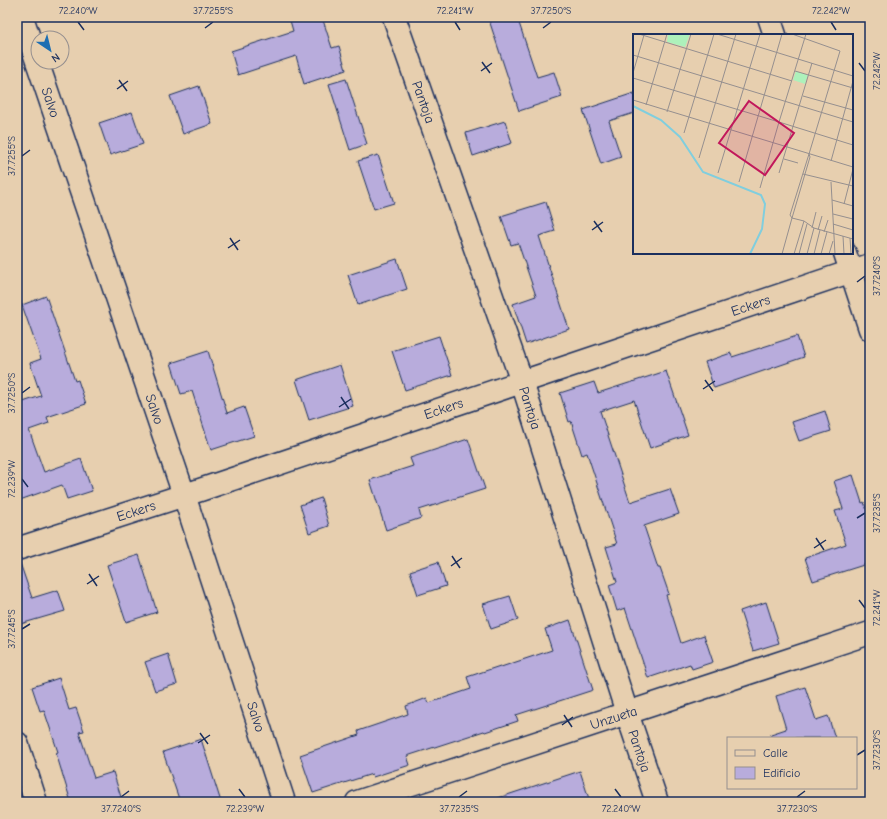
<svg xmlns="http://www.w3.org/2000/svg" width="887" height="819" font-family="'Comic Neue',sans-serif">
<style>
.building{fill:#b8acdc;stroke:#1b2f5e}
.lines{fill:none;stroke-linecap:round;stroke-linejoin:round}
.minor-casing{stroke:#1b2f5e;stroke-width:25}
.major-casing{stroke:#1b2f5e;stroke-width:25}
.minor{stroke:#e7cfaf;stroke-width:22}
.major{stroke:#e7cfaf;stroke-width:22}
.ticks{fill:none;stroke:#1b2f5e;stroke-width:1.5}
.labels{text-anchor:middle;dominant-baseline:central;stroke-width:3;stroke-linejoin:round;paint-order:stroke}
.street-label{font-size:14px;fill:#1b2f5e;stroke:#e7cfaf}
.inset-river{fill:none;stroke:#80cede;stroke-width:2}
.inset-road{fill:none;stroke:#958f8f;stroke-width:1}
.view{fill:#c2185b;fill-opacity:0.15;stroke:#c2185b;stroke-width:2}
.inset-edge{fill:none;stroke:#1b2f5e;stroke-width:2}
.neatline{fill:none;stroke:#1b2f5e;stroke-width:1.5}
.ticks-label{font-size:10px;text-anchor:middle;fill:#1b2f5e}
</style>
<rect width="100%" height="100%" fill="#e7cfaf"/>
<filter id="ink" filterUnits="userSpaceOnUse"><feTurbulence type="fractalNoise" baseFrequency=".025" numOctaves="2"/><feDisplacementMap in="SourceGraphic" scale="8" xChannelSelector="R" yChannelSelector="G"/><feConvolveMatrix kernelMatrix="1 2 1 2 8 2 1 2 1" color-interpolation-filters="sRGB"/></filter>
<g filter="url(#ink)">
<path class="building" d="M289,17h33l10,31 7,-2 7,24 -42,14 -8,-28 -58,19 -7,-24 62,-20z
M488,17h29l20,60 17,-5 8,25 -43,14z
M346,79l21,65 -17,6 -21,-66z
M199,86l13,38 -29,10 -13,-38z
M634,93v20l-25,8 12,36 -20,7 -18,-54z
M132,112l11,32 -33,11 -11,-32z
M505,121l7,22 -39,13 -7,-23z
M378,155l16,48 -20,6 -16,-48z
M546,202l9,29 -16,5 30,93 -43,15 -13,-40 23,-8 -18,-53 -7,2 -10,-29z
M397,259l10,30 -49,16 -10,-30z
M46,296l29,85 3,-1 8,24 -39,13 2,6 -20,7 15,42 37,-13 11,32 -25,8 -5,-14 -45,16v-98l3,-1v1l21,-7 -11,-33 11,-4 -19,-54z
M439,336l13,39 -47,15 -13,-39z
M797,336l7,21 -90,31 -9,-26 26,-9 1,4z
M208,351l19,62 17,-6 10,29 -43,14 -19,-59 -11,3 -10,-31z
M340,365l13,41 -44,14 -13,-40z
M666,371l22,64 -38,13 -16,-48 -34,11 30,91 40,-13 9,25 -35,12 14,42h2l9,26 -3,1 15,48 23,-8 9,27 -21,7 -2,-5 -42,14 -23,-70 -8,3 -8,-26 8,-3 -11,-35 11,-3 -30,-91 -5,2 -11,-34 -2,1 -9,-29 34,-11 4,11z
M825,411l6,20 -32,10 -7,-19z
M468,439l17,50 -66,21 2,8 -35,12 -16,-50 43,-14 -3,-8z
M853,475l9,28 2,-1 6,18v43l-57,18 -8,-23 41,-14 -11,-33 8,-2 -9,-28z
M321,498l8,28 -20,7 -9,-28z
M139,555l18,57 -31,10 -19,-57z
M438,562l8,24 -28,9 -8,-24z
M20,563l12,35 26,-8 7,21 -48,14v-61z
M510,596l8,24 -27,9 -8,-25z
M766,602l13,41 -26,8 -13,-40z
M570,620l23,70 -77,25 2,6 -33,11 -1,-1 -77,25 3,9 -37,12 -1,-3 -59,19 -13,-38 59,-20 -1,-4 50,-17 -2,-8 21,-8 2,5 42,-14 -4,-12 33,-11 1,1 51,-17 -7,-21z
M168,654l9,30 -22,7 -10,-29z
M59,678l10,32 7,-2 8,23 -5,1 15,46 19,-6 8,25 -15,5h-35l-15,-49 2,-1 -14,-42 -4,1 -8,-24z
M805,687l11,33 12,-4 7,22h-64v-4l15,-5 -10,-33z
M201,739l20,63h-41l-17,-50z
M580,771l10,31h-92v-4z"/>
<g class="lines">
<g class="minor-casing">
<g id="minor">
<path id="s1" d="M22,17l162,478 100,307"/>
<path id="s2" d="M394,17l128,365 105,331 30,89"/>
<path d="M769,17l6,18"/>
<path d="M845,253l25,76"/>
<path id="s3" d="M17,549l183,-59 670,-225"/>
<path d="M17,743l19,59"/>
</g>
</g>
<g class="major-casing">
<g id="major">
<path id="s4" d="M357,802l513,-169"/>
</g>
</g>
<use href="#minor" class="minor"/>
<use href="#major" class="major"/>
</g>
</g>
<path class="ticks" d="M78,22l6,8M455,22l5,8M831,22l5,8M205,28l8,-6M543,28l8,-6M482,62l8,11M859,63l6,8M481,71l11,-8M119,80l8,11M117,89l11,-8M22,156l8,-6M594,221l8,11M592,230l11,-8M230,238l8,12M228,248l12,-8M857,282l8,-6M705,380l8,11M703,389l12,-8M22,393l8,-6M341,397l8,12M339,407l12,-8M22,479l6,8M857,518l8,-5M816,538l8,12M814,548l12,-8M452,556l8,12M451,566l11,-8M89,574l8,12M87,584l12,-8M859,600l6,8M22,629l8,-5M564,715l8,12M562,725l11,-8M200,733l8,11M198,743l12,-8M857,755l8,-5M239,789l6,8M615,789l6,8M121,797l8,-6M459,797l8,-6M797,797l8,-6"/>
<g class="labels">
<g class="street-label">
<text stroke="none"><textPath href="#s1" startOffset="90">Salvo</textPath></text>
<text stroke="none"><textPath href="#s2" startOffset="90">Pantoja</textPath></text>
<text stroke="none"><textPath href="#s3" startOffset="773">Eckers</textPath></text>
<text stroke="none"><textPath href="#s3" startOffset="449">Eckers</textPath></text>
<text stroke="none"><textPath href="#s2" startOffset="414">Pantoja</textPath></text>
<text stroke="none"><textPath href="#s1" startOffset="414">Salvo</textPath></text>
<text stroke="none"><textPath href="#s3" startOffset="125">Eckers</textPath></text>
<text stroke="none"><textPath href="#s1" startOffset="738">Salvo</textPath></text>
<text stroke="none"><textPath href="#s4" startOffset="270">Unzueta</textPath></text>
<text stroke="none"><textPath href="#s2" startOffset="774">Pantoja</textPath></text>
</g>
</g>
<g transform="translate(633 34)">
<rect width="220" height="220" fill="#e7cfaf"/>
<path d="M35,0h22l-5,13 -18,-5zM163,37l12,4 -3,9 -12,-4z" fill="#adf1bb"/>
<path class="inset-river" d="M0,72l28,14 19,17 23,35 58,23 4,9 -3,25 -12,25"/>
<path class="inset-road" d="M6,0l153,47M84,0l81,25M159,0l48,17 -31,103M0,21l220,67M165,25l55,17M162,37l58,17M0,39l11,-38M0,44l146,44 27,-88M170,62l50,14M0,66l220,67M13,71l21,-71M34,78l24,-78M51,99l30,-99M66,124l37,-124M151,125l14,4M198,127l22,-80M85,139l42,-139M146,139l33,-110M170,140l50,12M106,148l43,-148M198,148l4,72M127,154l19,-66 74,23M199,166l21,6M211,170l9,-35M200,180l20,5M159,184l12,3 10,7 39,11M200,190l20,6M179,194l4,-16M185,196l4,-14M191,198l4,-12M210,202l1,18M217,204l1,16M149,220l10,-36 18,-61 -1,-3 -19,61 2,3M161,220l10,-33M166,220l8,-30M174,220l7,-26M181,220l6,-24M188,220l6,-22M196,220l4,-13"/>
<path class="view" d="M116,67l45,32 -29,42 -46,-32z"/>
<rect width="220" height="220" class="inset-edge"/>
</g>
<rect width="887" height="819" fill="none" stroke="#e7cfaf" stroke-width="44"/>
<rect x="727" y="737" width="130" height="52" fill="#e7cfaf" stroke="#958f8f"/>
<rect x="735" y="750" width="20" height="6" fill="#e7cfaf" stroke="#958f8f"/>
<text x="763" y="757" font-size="12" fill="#1b2f5e">Calle</text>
<rect x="735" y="767" width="20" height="12" fill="#b8acdc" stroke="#958f8f"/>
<text x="763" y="777" font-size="12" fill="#1b2f5e">Edificio</text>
<g transform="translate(50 50) rotate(145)"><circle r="19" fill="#e7cfaf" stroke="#958f8f"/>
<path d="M0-3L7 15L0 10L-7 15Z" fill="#1f6fb2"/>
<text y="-6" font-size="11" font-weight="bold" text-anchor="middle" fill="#1b2f5e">N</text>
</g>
<rect x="22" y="22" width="843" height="775" class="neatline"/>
<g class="ticks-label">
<text x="78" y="14">72.240°W</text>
<text x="213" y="14">37.7255°S</text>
<text x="455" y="14">72.241°W</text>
<text x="551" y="14">37.7250°S</text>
<text x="831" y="14">72.242°W</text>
<text transform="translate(876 71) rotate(-90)" y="4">72.242°W</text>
<text transform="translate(11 156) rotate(-90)" y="4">37.7255°S</text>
<text transform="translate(876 276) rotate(-90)" y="4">37.7240°S</text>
<text transform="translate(11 393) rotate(-90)" y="4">37.7250°S</text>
<text transform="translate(11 479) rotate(-90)" y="4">72.239°W</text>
<text transform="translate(876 513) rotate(-90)" y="4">37.7235°S</text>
<text transform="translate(876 608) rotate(-90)" y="4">72.241°W</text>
<text transform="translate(11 629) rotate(-90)" y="4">37.7245°S</text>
<text transform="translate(876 750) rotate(-90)" y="4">37.7230°S</text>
<text x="121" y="812">37.7240°S</text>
<text x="245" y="812">72.239°W</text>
<text x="459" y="812">37.7235°S</text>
<text x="621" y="812">72.240°W</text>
<text x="797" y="812">37.7230°S</text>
</g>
</svg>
